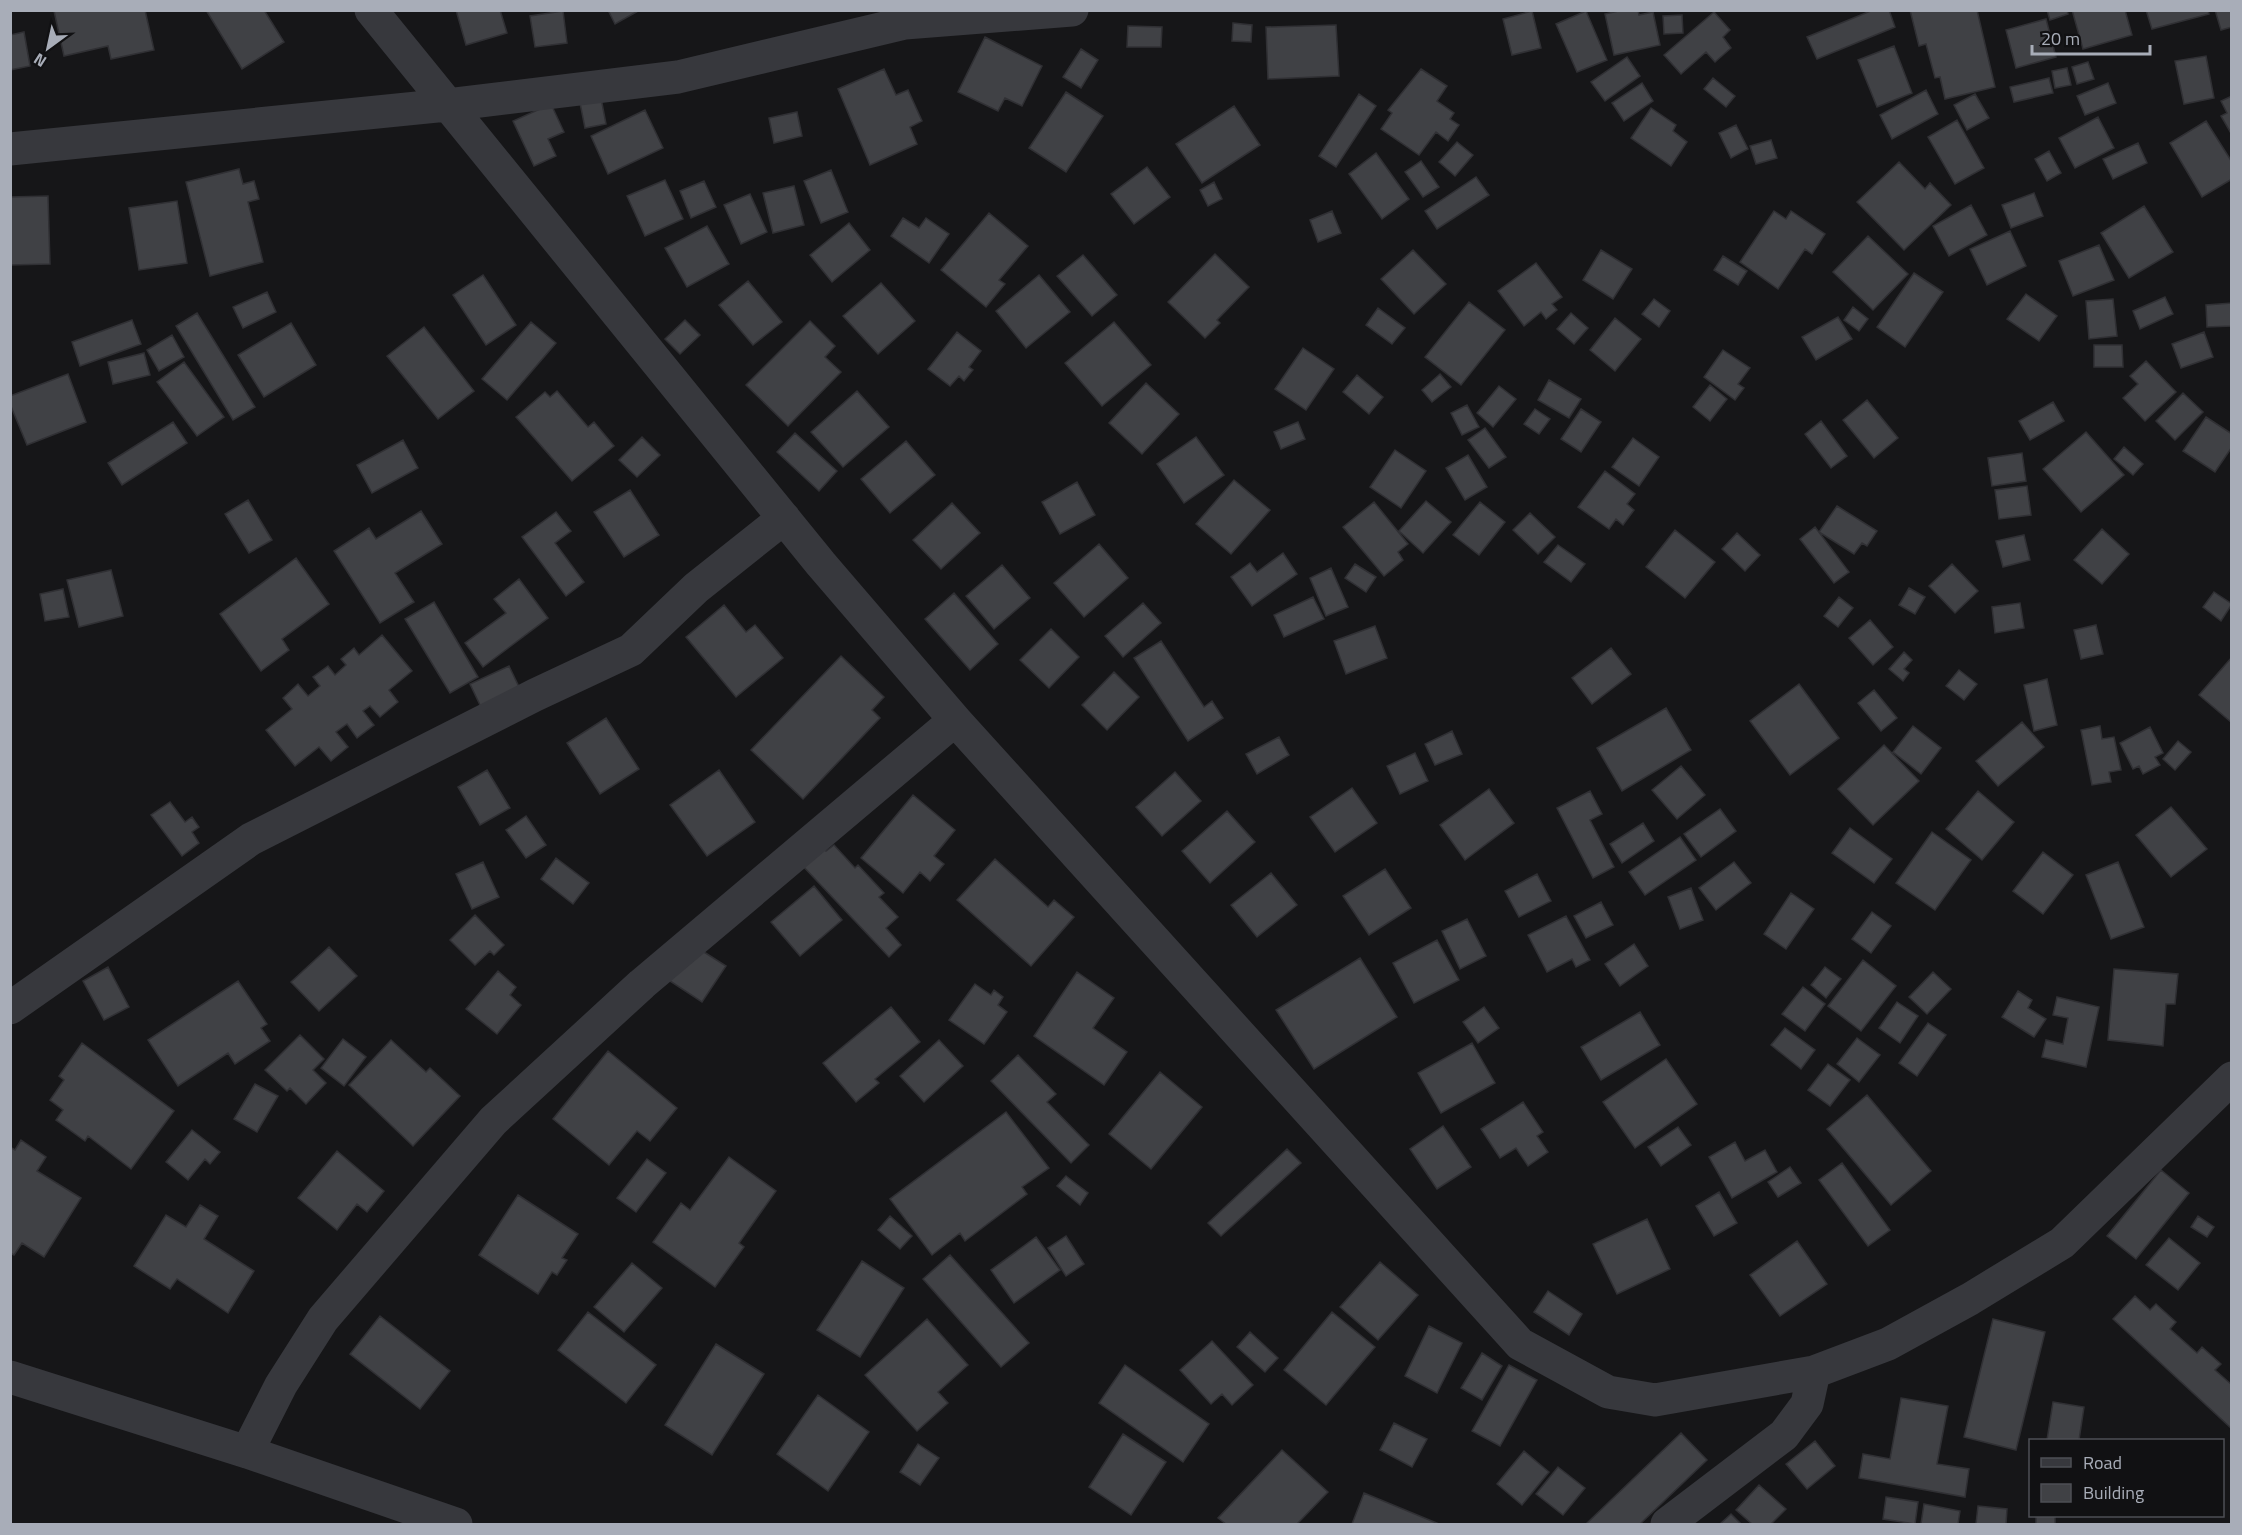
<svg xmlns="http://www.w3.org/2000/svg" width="2242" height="1535" font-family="'Titillium Web',sans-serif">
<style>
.building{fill:#404145;stroke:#303034;stroke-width:1.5}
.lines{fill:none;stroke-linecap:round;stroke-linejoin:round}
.minor{stroke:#37383d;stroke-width:33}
</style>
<rect width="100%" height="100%" fill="#161618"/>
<path class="building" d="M145,10l9,40 -43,9 -3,-13 -44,10 -10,-45z
M206,10h58l20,32 -42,27z
M456,10h44l7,23 -41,12z
M608,10h32l-25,14z
M1623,10h15l1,5 14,-3 7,33 -46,10 -9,-41z
M1873,10h16l6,17 -78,32 -10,-22z
M1910,10h67l18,77 -50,12 -5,-22 -5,1 -9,-34 -7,2z
M2047,10h20l1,4 -18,6z
M2072,10h53l7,25 -49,14z
M2146,10h62l1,4 -57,15z
M2215,10h17v17l-11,3z
M563,11l4,32 -32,4 -5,-31z
M1532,11l9,37 -29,7 -9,-36z
M1586,11l21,49 -30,12 -21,-48z
M1714,12l16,18 -7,7 8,11 -16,14 -9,-10 -25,22 -17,-19z
M1682,15l1,18 -19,1 -1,-18z
M2046,19l10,38 -40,11 -10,-38z
M1233,23l19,2 -1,17 -19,-1z
M1336,25l3,51 -71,3 -2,-52z
M1128,26l34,1 -1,20h-34z
M24,32l6,34 -20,4v-35z
M985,37l57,29 -20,40 -17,-8 -7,13 -40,-19z
M1894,46l18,47 -35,14 -19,-47z
M1081,49l17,11 -17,28 -18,-11z
M2206,56l8,42 -30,6 -9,-43z
M1627,57l13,19 -35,25 -14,-19z
M2088,62l6,17 -17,5 -5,-17z
M2067,68l4,17 -16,3 -3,-17z
M884,69l12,26 12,-5 14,31 -12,6 7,17 -47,21 -32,-76z
M1421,69l26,17 -10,15 17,12 -4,6 9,6 -11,16 -12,-9 -17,23 -38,-26 11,-16 -4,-3z
M1713,78l22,18 -9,11 -22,-18z
M2049,78l4,15 -39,9 -4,-15z
M1642,83l11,18 -29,20 -12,-18z
M2108,83l8,20 -31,12 -8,-19z
M1926,90l12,24 -46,25 -12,-24z
M1066,92l37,24 -37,56 -37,-24z
M1359,94l17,12 -40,61 -17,-11z
M1975,94l14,24 -22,12 -13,-25z
M2232,96v39l-11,-19 6,-3 -6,-12z
M601,98l5,26 -21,4 -5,-25z
M551,104l13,28 -16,7 8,17 -22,10 -21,-45z
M1234,106l26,39 -58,38 -26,-39z
M1651,108l25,17 -3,6 14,11 -16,24 -40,-28z
M645,110l18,38 -55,26 -17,-38z
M797,112l5,24 -28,7 -5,-25z
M2098,117l16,31 -39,20 -16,-30z
M1957,120l27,48 -29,16 -27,-47z
M2206,121l26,41v17l-30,18 -32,-54z
M1736,125l12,24 -17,9 -12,-25z
M1771,140l6,18 -21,6 -6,-18z
M1457,142l16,13 -18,21 -16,-14z
M2138,143l9,20 -34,16 -10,-20z
M2049,151l12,22 -14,8 -12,-22z
M1376,153l33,46 -27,20 -33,-45z
M1421,161l18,26 -16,10 -18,-25z
M1899,162l26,27 5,-6 21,22 -47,45 -47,-48z
M1147,167l23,30 -36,27 -23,-30z
M239,169l4,15 11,-3 5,18 -11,3 15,60 -53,14 -24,-94z
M831,170l17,42 -27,11 -17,-42z
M1476,177l13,18 -52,34 -12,-18z
M665,180l18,39 -38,17 -18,-40z
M704,181l12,26 -25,11 -11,-27z
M1214,182l8,17 -14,7 -8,-16z
M794,186l10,39 -31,8 -10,-40z
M2034,193l9,23 -32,12 -9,-23z
M750,194l17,38 -26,12 -17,-39z
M48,196l2,68 -40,1v-68z
M177,201l10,62 -48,7 -10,-62z
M1971,205l16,30 -38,21 -16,-30z
M2144,206l29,46 -44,26 -28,-45z
M1332,211l9,22 -23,9 -8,-22z
M1774,211l12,8 5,-8 34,23 -13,20 -7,-5 -27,40 -38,-27z
M989,213l39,33 -29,34 6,4 -19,23 -45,-37z
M903,218l16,10 7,-10 23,16 -20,29 -38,-27z
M849,223l21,27 -38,32 -22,-27z
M707,226l22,38 -42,23 -22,-39z
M2010,231l16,35 -39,19 -17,-36z
M1868,236l40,38 -35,36 -40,-38z
M2099,245l15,35 -41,16 -14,-35z
M1413,250l33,34 -32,30 -33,-35z
M1601,250l31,19 -19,30 -30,-19z
M1215,254l34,33 -32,33 3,3 -15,15 -37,-36z
M1083,255l34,40 -25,21 -35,-40z
M1723,256l24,15 -9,14 -24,-15z
M1536,263l26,34 -10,7 5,6 -11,9 -5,-7 -17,14 -26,-35z
M1914,273l29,19 -38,55 -28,-20z
M483,275l33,50 -30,20 -33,-50z
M1039,275l31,37 -44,36 -30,-37z
M748,281l34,41 -29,23 -34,-40z
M881,283l34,38 -37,33 -35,-38z
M267,292l9,20 -33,16 -10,-21z
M2026,294l31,22 -18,25 -32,-22z
M2165,297l8,17 -33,15 -7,-18z
M1654,299l16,12 -11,16 -17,-13z
M2113,299l4,37 -28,3 -3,-38z
M1469,302l36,28 -44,55 -36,-28z
M2232,303v23l-25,1 -1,-22z
M1853,307l15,12 -9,12 -15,-11z
M1378,308l27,20 -13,16 -26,-19z
M197,313l58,94 -22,13 -57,-94z
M1571,313l17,15 -14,16 -17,-15z
M1838,317l14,22 -36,21 -14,-23z
M1615,318l26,21 -26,32 -25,-21z
M132,320l9,24 -61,22 -8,-24z
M685,320l15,15 -20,19 -15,-15z
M810,321l25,25 -10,11 16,15 -53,54 -42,-41z
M531,322l25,21 -49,57 -25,-21z
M1114,322l37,43 -49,41 -37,-43z
M291,323l25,42 -52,32 -26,-42z
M424,327l50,64 -36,28 -51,-63z
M957,332l24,19 -12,16 4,3 -9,11 -5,-5 -9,10 -22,-17z
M2204,332l9,25 -32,11 -9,-24z
M172,335l12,22 -25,14 -12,-21z
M2094,345h28l1,22h-29z
M1303,348l31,21 -28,41 -31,-21z
M1723,350l27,18 -12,16 6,4 -9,12 -31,-23z
M144,353l6,22 -37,9 -5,-22z
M2146,361l30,31 -31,29 -22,-23 15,-14 -8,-8z
M184,362l40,55 -27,19 -40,-54z
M68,374l18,48 -59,23 -17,-41v-8z
M1440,374l11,13 -19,15 -10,-12z
M1357,375l26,22 -14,17 -26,-22z
M1549,380l32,19 -12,19 -31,-18z
M1146,383l33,31 -37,40 -33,-31z
M1710,385l17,14 -17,22 -17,-14z
M1499,386l17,13 -23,28 -16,-14z
M557,391l31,36 6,-5 20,24 -42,35 -56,-64 29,-25 5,5z
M857,391l32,36 -46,40 -32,-35z
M2183,393l20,19 -28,28 -19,-19z
M1867,400l31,38 -24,20 -31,-38z
M2053,402l11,19 -34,19 -11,-19z
M1467,405l12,22 -17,8 -11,-22z
M1535,409l15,10 -11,15 -15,-10z
M1581,409l20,13 -20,30 -20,-13z
M2206,417l26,17v13l-17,25 -32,-21z
M1821,421l26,35 -16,12 -26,-34z
M173,422l14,21 -65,42 -14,-22z
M1298,422l7,17 -24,10 -7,-17z
M1485,428l21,29 -17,11 -21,-28z
M2086,432l38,43 -43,37 -38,-43z
M795,433l42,38 -18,20 -42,-39z
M642,437l18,18 -23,22 -18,-17z
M1196,437l28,38 -40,28 -27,-39z
M1633,438l26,19 -20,29 -27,-19z
M403,440l15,28 -46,25 -15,-28z
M906,441l29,34 -45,38 -29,-34z
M2124,447l19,17 -10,11 -19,-16z
M1395,450l31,21 -25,37 -31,-21z
M2022,453l4,28 -34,5 -4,-28z
M1468,455l19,32 -22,13 -19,-32z
M1605,471l30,23 -8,10 7,6 -11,15 -7,-6 -7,10 -31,-22z
M1234,480l36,30 -39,44 -35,-30z
M1077,482l18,33 -35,19 -18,-32z
M2027,486l4,29 -32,4 -4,-29z
M630,490l29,45 -35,22 -30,-45z
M248,500l24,40 -23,13 -24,-39z
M1426,501l25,21 -28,31 -24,-22z
M1374,502l34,42 -10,8 5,8 -19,16 -41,-49z
M1480,502l25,20 -26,33 -26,-20z
M952,503l28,30 -39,36 -28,-29z
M1837,506l40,25 -10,15 -5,-3 -8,11 -35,-22z
M421,511l21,33 -47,29 19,29 -34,21 -46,-72 35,-23 7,11z
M556,512l15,19 -16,12 29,39 -18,14 -44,-59z
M1530,513l25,24 -17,17 -25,-24z
M1815,527l34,45 -15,11 -34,-44z
M2102,529l27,25 -27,30 -28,-24z
M1675,530l40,32 -30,36 -39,-31z
M1737,533l23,22 -15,16 -23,-22z
M2024,535l6,25 -27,7 -7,-26z
M1099,544l29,34 -44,39 -30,-34z
M1558,545l27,19 -14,18 -27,-20z
M1283,553l14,21 -45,32 -21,-29 19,-14 7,9z
M296,558l33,46 -47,35 7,11 -28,21 -41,-57z
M1355,564l21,13 -10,15 -21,-14z
M1952,564l26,27 -23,22 -26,-27z
M1002,565l28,33 -36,31 -28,-33z
M1331,568l17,39 -22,9 -16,-38z
M111,570l12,46 -44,11 -12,-47z
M519,579l29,39 -65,49 -18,-24 41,-30 -12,-14z
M1909,588l16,9 -10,17 -16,-9z
M63,589l6,28 -24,4 -5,-27z
M2214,592l18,12 -11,17 -18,-14z
M954,593l44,51 -28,26 -45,-51z
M1313,597l11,22 -40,18 -10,-22z
M1839,597l14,11 -15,19 -14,-11z
M434,602l44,75 -28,16 -45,-74z
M1143,603l18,20 -38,34 -18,-21z
M2020,603l4,25 -29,5 -3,-26z
M724,605l22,27 9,-7 28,33 -47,39 -50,-60z
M1870,620l23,27 -20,18 -24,-27z
M2096,625l7,29 -22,5 -7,-29z
M1375,626l12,32 -41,16 -12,-33z
M1051,629l28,28 -30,31 -29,-28z
M382,635l30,36 -23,19 9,12 -18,15 -10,-11 -7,5 11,14 -17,13 -10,-14 -11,8 12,15 -17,14 -12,-14 -24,19 -29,-36 26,-21 -9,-11 15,-14 10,12 12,-10 -7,-9 15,-11 7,9 11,-10 -5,-6 13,-11 5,7z
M1161,641l43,66 8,-6 11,17 -35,23 -54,-83z
M1611,648l20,26 -39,30 -20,-26z
M1904,652l8,8 -8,9 5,4 -6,8 -14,-12z
M841,656l43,41 -12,13 8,8 -77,81 -52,-49z
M2232,657v65h-1l-32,-27z
M509,666l11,23 -39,18 -11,-23z
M1959,670l18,14 -13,16 -18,-14z
M1114,672l25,25 -32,33 -25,-25z
M2047,679l10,46 -23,6 -10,-46z
M1799,684l40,54 -49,37 -40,-54z
M1874,690l23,28 -16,13 -23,-28z
M1666,708l25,42 -69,41 -25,-43z
M606,718l33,51 -39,25 -33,-51z
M2022,722l22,25 -46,39 -22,-25z
M1913,726l28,22 -20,26 -28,-22z
M2100,726l2,13 12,-2 7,33 -12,2 2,10 -19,3 -11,-55z
M2150,727l13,26 -8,4 5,8 -17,9 -4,-8 -6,3 -13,-26z
M1452,731l10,23 -27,11 -10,-21z
M1279,737l10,18 -32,19 -11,-20z
M2178,741l13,11 -16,18 -12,-11z
M1884,745l35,36 -46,44 -35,-36z
M1415,753l13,28 -28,13 -13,-28z
M1681,766l24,29 -28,24 -25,-29z
M487,770l23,38 -30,17 -22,-38z
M719,770l36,52 -48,34 -37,-51z
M1175,772l26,29 -39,35 -26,-29z
M1352,788l25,35 -42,29 -25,-35z
M1489,789l25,34 -49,37 -25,-35z
M1590,791l12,23 -12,6 24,47 -21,11 -36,-70z
M1978,791l36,31 -32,38 -36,-31z
M913,795l42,35 -21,26 10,8 -14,17 -10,-9 -17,21 -42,-35z
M170,802l15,20 7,-5 7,10 -7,5 7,11 -17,13 -31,-41z
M2171,807l36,42 -36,28 -35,-42z
M1720,809l16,22 -35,26 -17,-23z
M1227,811l28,31 -45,41 -28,-32z
M526,816l20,29 -20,13 -20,-28z
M1643,823l11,18 -32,22 -12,-19z
M1850,828l42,31 -18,24 -42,-30z
M1932,832l39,28 -36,50 -39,-27z
M1680,837l16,23 -51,35 -16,-23z
M819,844l7,7 8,-6 21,23 3,-3 26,28 -5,4 19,20 -12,11 15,17 -12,12 -90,-95z
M2043,852l30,23 -30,39 -30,-23z
M556,858l33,25 -16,21 -32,-25z
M995,859l53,48 6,-7 20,17 -43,49 -74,-66z
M483,862l16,35 -27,12 -16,-35z
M1734,862l17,21 -35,27 -17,-22z
M2118,862l26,65 -33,12 -25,-64z
M1385,869l26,39 -42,27 -26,-39z
M1271,873l26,32 -40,32 -26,-32z
M1537,874l14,27 -32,16 -14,-26z
M814,886l28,34 -42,36 -29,-34z
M1691,888l12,32 -23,9 -12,-32z
M1791,893l23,16 -28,40 -22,-15z
M1601,902l12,23 -27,13 -12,-22z
M1872,912l19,14 -20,27 -19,-14z
M475,915l29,30 -10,10 -4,-4 -15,14 -25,-25z
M1566,916l24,44 -14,7 -4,-8 -25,13 -19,-37z
M1467,919l19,37 -26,13 -18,-38z
M1437,940l22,40 -45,23 -21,-40z
M1634,944l14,22 -28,20 -15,-22z
M693,945l33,21 -24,36 -32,-21z
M329,947l28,29 -38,35 -28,-29z
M1360,958l37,59 -83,52 -38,-59z
M1863,960l33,26 -35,45 -33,-25z
M108,967l21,40 -25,13 -21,-39z
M1825,967l16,12 -15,19 -15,-13z
M2114,969l64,5 -3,30h-9l-3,42 -55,-6z
M498,971l18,16 -6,8 11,10 -24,29 -31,-25z
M1077,972l37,26 -21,30 34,24 -23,33 -70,-49z
M1933,972l18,17 -24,25 -18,-17z
M238,981l29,43 -6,4 9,13 -35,23 -7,-11 -50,33 -30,-46z
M975,984l16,11 3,-5 9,7 -5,8 9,7 -23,32 -35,-24z
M1803,987l22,17 -20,27 -23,-17z
M2018,991l14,9 -4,8 18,11 -12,18 -32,-20z
M2057,997l42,10 -13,60 -44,-10 4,-17 17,4 5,-26 -15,-3z
M1897,1002l21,14 -18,27 -21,-15z
M891,1007l29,35 -45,37 4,4 -23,19 -33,-39z
M1484,1007l15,21 -21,15 -15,-21z
M1640,1012l20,33 -59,35 -20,-33z
M1928,1023l18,12 -29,41 -18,-13z
M1785,1028l30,22 -14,19 -30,-24z
M300,1035l24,24 -11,11 13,13 -20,21 -16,-16 -3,3 -22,-21z
M1857,1038l23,17 -21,27 -22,-18z
M343,1039l23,18 -22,29 -23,-18z
M391,1040l35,32 4,-4 30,28 -47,50 -64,-61z
M939,1040l24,26 -39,36 -24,-26z
M82,1043l92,68 -43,58 -43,-33 -3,5 -29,-21 7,-10 -13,-10 14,-20 -5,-4z
M1472,1043l23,40 -54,30 -23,-40z
M608,1051l69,57 -27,33 -13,-10 -28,34 -56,-46z
M1018,1055l38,39 -9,8 42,43 -18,18 -80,-82z
M1666,1059l31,45 -62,44 -32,-46z
M1828,1064l22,16 -20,26 -22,-16z
M1160,1072l42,35 -51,62 -42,-35z
M255,1084l23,12 -21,36 -23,-13z
M1867,1095l64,76 -40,34 -64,-76z
M1523,1102l20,30 -6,4 11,16 -20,14 -12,-18 -16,10 -19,-29z
M1006,1112l43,56 -27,19 5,7 -62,47 -5,-8 -28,22 -42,-56z
M1443,1126l28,41 -34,22 -27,-40z
M1678,1127l13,18 -30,21 -13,-19z
M192,1130l28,22 -10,12 -5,-5 -17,21 -22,-18z
M21,1140l25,17 -9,14 44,27 -37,59 -22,-14 -8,12 -4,-2v-106l5,3z
M1735,1142l10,19 20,-11 12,22 -45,26 -23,-41z
M1287,1149l14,14 -80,73 -13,-13z
M337,1151l47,40 -17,21 -10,-8 -20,26 -39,-32z
M729,1157l47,34 -37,52 5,4 -29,40 -62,-45 28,-39 9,7z
M647,1159l19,14 -30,39 -19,-14z
M1842,1163l48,67 -22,16 -49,-66z
M1790,1167l11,16 -23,14 -10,-15z
M2161,1170l28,23 -53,66 -29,-23z
M1066,1176l22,17 -8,12 -23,-19z
M1719,1192l18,31 -23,13 -18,-30z
M518,1195l60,39 -16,24 5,2 -10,15 -5,-3 -14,22 -59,-39z
M200,1205l18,11 -14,23 50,32 -26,42 -51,-34 -7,10 -36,-23 32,-51 20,12z
M890,1216l22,20 -12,13 -22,-19z
M2198,1216l16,11 -7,10 -16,-10z
M1647,1219l23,50 -53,25 -24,-50z
M1066,1236l18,28 -18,12 -18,-28z
M1036,1237l24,33 -46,33 -23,-33z
M2169,1238l31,25 -22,27 -32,-25z
M1797,1241l30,43 -47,32 -30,-41z
M950,1255l79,88 -28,24 -78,-88z
M862,1261l42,27 -44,69 -43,-27z
M1380,1262l38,33 -40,45 -38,-33z
M632,1263l30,25 -38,44 -30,-25z
M1548,1291l34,23 -13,21 -35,-23z
M2135,1296l15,14 6,-6 20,18 -6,7 27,24 5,-6 19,17 -6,6 17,15v44l-119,-110z
M588,1312l68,53 -30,38 -68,-53z
M1332,1312l43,35 -49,58 -42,-35z
M380,1316l70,55 -30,38 -70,-55z
M927,1319l41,46 -30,27 10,11 -31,28 -52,-56z
M1993,1319l52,13 -29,118 -52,-13z
M1429,1326l33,17 -25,50 -32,-17z
M1250,1332l28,26 -13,14 -28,-25z
M1212,1341l41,44 -21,20 -10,-11 -11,10 -31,-34z
M716,1344l48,30 -52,81 -47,-30z
M1482,1353l20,13 -20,34 -21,-12z
M1125,1365l84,59 -26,38 -84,-59z
M1509,1365l28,15 -37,66 -28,-15z
M818,1395l51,37 -41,59 -51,-37z
M1901,1398l47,8 -11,58 32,5 -4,28 -106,-19 4,-24 27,5z
M2053,1402l31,5 -5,33h-32z
M1394,1423l33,16 -15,28 -32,-17z
M1681,1433l26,27 -67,64h-54z
M1123,1434l43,28 -35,53 -42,-28z
M1815,1441l20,25 -28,23 -21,-25z
M918,1444l21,14 -19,27 -20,-13z
M1282,1450l46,42 -31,32h-71l-8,-6z
M1524,1451l25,21 -27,33 -25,-21z
M1558,1467l27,21 -22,27 -27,-21z
M1759,1485l27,24 -15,15h-19l-16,-14z
M1364,1493l75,31h-87z
M1886,1497l32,5 -3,22 -32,-5z
M1924,1504l36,7 -2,13h-37z
M1978,1506l29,3 -1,15h-30z
M1731,1514l10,10h-21z
M2036,1516h19v8h-19z"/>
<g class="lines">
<path class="minor" d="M371,10l450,554 134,156 565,624 88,48 47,8 159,-28 74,-28 82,-45 92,-56 170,-165
M10,149l437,-44 231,-28 227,-54 167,-13
M10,1008l241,-169 284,-144 96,-45 65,-62 88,-70
M10,1377l237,75 209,72
M247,1452l34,-67 42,-66 170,-198 149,-137 313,-264
M1667,1524l117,-89 23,-31 7,-32"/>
</g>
<rect width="2242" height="1535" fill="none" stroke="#a8adb8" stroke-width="24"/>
<rect x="2029" y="1439" width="195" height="78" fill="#111113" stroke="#4d4f55" stroke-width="1.5"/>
<rect x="2041" y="1458" width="30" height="9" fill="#37383d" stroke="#4d4f55" stroke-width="1.5"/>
<text x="2083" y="1469" font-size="18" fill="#a8adb8">Road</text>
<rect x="2041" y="1484" width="30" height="18" fill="#404145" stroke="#4d4f55" stroke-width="1.5"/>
<text x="2083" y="1499" font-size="18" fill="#a8adb8">Building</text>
<g transform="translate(48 48) rotate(213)" stroke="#111113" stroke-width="4.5" paint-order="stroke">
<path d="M0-4.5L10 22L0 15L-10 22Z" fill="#a8adb8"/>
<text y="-9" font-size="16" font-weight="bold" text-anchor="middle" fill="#a8adb8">N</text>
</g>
<path d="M2032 45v9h118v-9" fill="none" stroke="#a8adb8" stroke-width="3"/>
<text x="2041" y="45" font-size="18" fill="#a8adb8" stroke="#111113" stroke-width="4.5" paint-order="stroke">20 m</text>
</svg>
